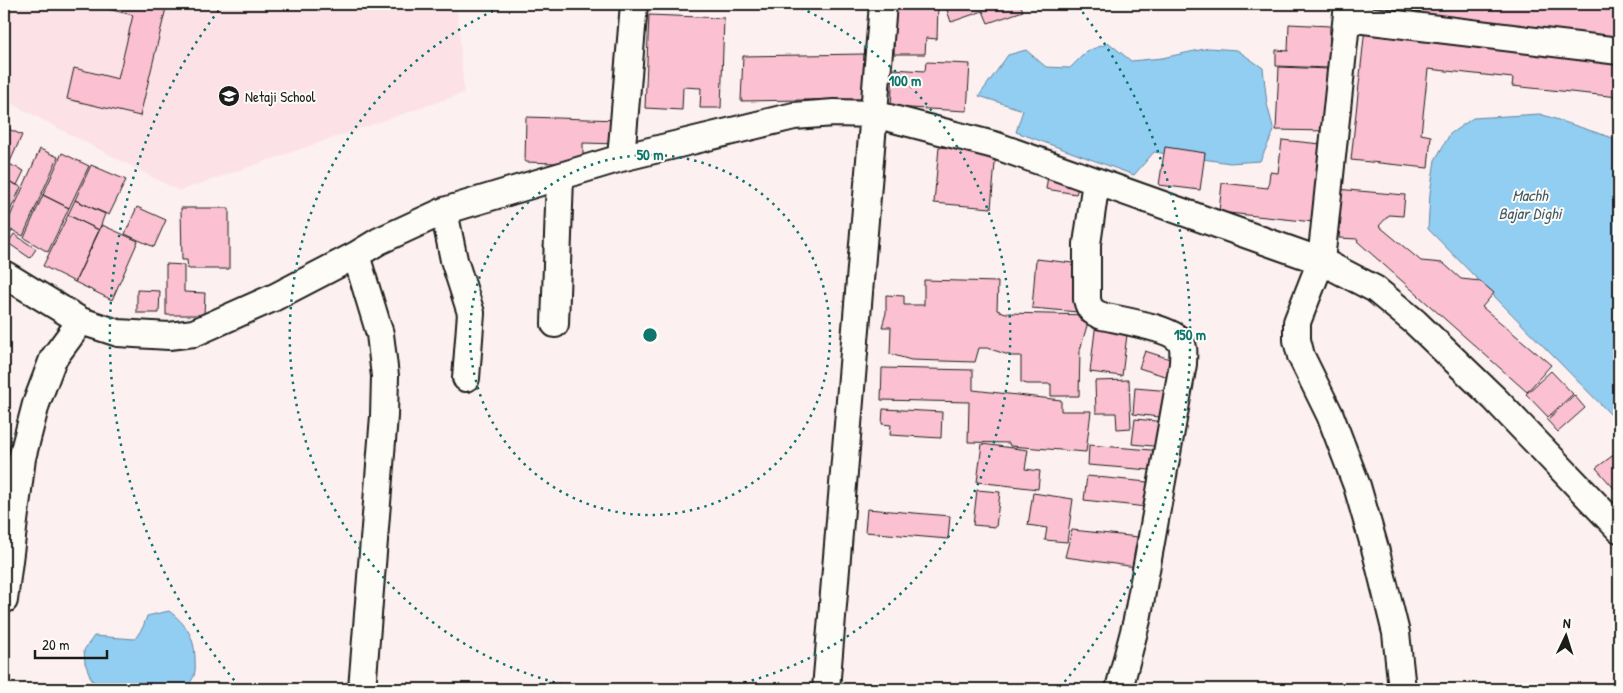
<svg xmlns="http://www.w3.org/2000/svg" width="1623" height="693" font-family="'Patrick Hand',sans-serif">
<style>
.built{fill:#fce2e7}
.water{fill:#92cdf2;stroke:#63869c}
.building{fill:#fbc1d3;stroke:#1c1c1c}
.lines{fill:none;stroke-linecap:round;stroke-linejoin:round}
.minor-casing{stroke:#1c1c1c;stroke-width:30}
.minor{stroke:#fdfcf7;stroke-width:26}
.ring{fill:none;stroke:#0f766e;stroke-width:2.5;stroke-dasharray:2.5 5}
.labels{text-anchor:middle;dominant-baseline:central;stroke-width:4;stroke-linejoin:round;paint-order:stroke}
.poi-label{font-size:15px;fill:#1c1c1c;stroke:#fdfcf7;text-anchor:start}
.water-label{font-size:16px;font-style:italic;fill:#455a67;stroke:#fdfcf7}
.centre{fill:#0f766e;stroke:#fdfcf7;stroke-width:2.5}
.ring-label{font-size:15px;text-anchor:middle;font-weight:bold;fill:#0f766e;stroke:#fdfcf7;stroke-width:4;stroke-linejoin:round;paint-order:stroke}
</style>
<rect width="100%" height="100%" fill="#fdf0f0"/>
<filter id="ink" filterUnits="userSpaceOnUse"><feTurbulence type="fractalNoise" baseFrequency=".02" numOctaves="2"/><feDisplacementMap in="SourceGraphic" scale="10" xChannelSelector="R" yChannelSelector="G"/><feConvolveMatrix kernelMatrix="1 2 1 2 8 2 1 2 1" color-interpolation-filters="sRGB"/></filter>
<g filter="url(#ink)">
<path class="built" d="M4,4h453l7,89 -285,98 -175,-91z"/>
<path class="water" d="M1109,43l22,18 31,-3 47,-10 28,2 26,18 4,36 7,27 -14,30 -30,2 -76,-11 -20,23 -118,-43 7,-22 -44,-14 29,-41 18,-5 20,17 24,1 17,-17z
M1540,114l79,26v283l-191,-194 2,-36 5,-33 15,-26 23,-16z
M169,611c17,13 25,25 26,46 0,5 1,13 -1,19 -2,5 -6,9 -9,13l-66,-1 -27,-7 -7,-18 -1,-13 10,-14 41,3 8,-12 4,-11z"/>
<path class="building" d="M100,4h67l-27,112 -73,-17 7,-31 44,11 15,-64 -34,-8z
M690,4h43l-1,4z
M895,4l43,1 -1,34 -11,-1 -1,16h-31z
M945,4h75l3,7 -35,12 -5,-12 -32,11z
M1383,4h236v41l-238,-29z
M649,15l75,3 -3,90h-21l1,-20 -18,-1 -1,23 -37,-2z
M1289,24l41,2 -1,42 -53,-2v-16l12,1z
M1365,28l254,25v44l-107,-11 1,-8 -85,-9 -7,65 10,2 -3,32 -77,-8z
M864,54v45l-123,2 2,-45z
M926,62l44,2 -3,47 -76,-4 2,-38 32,2z
M1279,67l50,2 -2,62 -51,-1z
M526,117l93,3v24l-36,-1v21l-58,-2z
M4,127l18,8 -13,29 -5,-2z
M1282,140l39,4 -8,78 -94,-10 3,-29 46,5 2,-16 8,1z
M939,147l57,5 -5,56 -57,-5z
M1165,147l40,6 -5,37 -41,-5z
M40,149l18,8 -35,79 -11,-6 -4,9 -4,-3v-6z
M62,153l27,13 -20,42 -26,-13z
M9,164l15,7 -7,14 -13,-6z
M91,165l35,15 -17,35 -34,-15z
M1049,169l32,10 -5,15 -30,-5z
M4,179l17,8 -17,37z
M1336,189l69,6 -2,21 -14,-1 -10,11 42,35 22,2 18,16 19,2 14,12 -12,14 69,58 -24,27 -170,-151 1,-2 -19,-1 2,-20 -7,-5z
M43,195l26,13 -21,44 -24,-14z
M75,200l30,14 -6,16 -31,-15z
M137,207l29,13 -12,27 -29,-13z
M181,208h48v61h-41l-1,-9h-5z
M68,215l31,15 -24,52 -32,-16z
M102,225l36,16 -26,59 -37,-18z
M14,234l22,15 -6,9 -22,-15z
M1036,259l46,5 -4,48 -46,-4z
M166,264l18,1v27l21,1 -1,22h-38z
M924,280l74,2 -1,28 9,3 84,2 -10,35 -1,46h-28v-12h-24l-6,-2v-26h-9l-25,-8h-8l-4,14 -64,-2 -21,-6 1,-27h-9l4,-14v-18l18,1v9h20z
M137,290l23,1 -1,22h-22z
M1096,322l32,4 -6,50 -32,-4z
M1145,351l28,9 -5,17 -29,-9z
M882,368l91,2v20l88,10v11h30l-5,41 -76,-6 -1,-3 -41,-1 1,-40 -88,-2z
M1551,371l22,23 -25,23 -22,-23z
M1129,380l2,48 -14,1 -1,-16h-20l-1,-32z
M1135,388l36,3 -3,27 -35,-4z
M1574,395l11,13 -27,24 -11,-12z
M883,409l59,3 -1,26 -51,-3 1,-10 -9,-1z
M1135,419l31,3 -3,25 -31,-3z
M982,444l46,6 -3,19 15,2 -2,18 -61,-7z
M1089,445l75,6 -2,20 -74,-6z
M1619,451v43l-23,-26z
M1087,476l70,7 -2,25 -71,-8z
M977,490l23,2 -4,35 -23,-2z
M1033,493l40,6 -6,43 -22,-2 2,-12 -19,-3z
M867,509l83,7 -2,23 -83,-7z
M1072,530l76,8 -5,30 -78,-11z"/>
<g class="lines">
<g class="minor-casing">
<path id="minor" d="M1348,4l-27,257 -24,61v18l4,16 29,59 27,71 19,66 20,81 6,56
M1347,18l272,33
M621,158l13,-154
M1096,181l-9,63v55c2,10 5,13 15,17 17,4 69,12 78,25 5,6 3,15 3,23l-46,256 -18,69
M444,211l10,49 17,53 -5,65
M356,255l24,79 5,42 -1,40 -22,273
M4,274l77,47 37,12 51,3 25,-3 81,-36 81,-42 23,-14 65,-30 177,-53 173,-42 40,-3 40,1 120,31 327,116 54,28 40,33 80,77 124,130
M555,324l5,-147
M4,600l18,-142 14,-54 17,-45 28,-38
M826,689l57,-685"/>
</g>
<use href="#minor" class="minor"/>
</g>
</g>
<g class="ring">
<circle cx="650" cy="335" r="180"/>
<path d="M584 689A360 360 0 0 1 506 5M794 5A360 360 0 0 1 716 689"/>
<path d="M239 686A540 540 0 0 1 222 6M1078 6A540 540 0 0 1 1061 686"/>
</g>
<defs>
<g id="school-disc" transform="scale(1.125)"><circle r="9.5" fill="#1c1c1c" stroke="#fdfcf7"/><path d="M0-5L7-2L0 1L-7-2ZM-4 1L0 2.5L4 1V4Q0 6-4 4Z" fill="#fff"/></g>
</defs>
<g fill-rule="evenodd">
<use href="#school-disc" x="229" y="96"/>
</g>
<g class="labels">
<g class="poi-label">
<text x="245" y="96">Netaji School</text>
</g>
<g class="water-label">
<text x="1530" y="195">Machh<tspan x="1530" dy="18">Bajar Dighi</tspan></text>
</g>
</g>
<circle cx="650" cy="335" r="8" class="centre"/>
<g class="ring-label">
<text x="905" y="86">100 m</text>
<text x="650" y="160">50 m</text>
<text x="1190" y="340">150 m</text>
</g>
<rect width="1623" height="693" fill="none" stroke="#fdfcf7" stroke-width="20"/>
<rect x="10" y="10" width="1603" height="673" fill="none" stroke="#1c1c1c" stroke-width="2" filter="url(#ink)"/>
<g transform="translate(1566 636) rotate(4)" stroke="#fdfcf7" stroke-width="4" paint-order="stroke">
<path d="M0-4L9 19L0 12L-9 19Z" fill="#1c1c1c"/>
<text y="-8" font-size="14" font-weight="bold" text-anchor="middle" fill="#1c1c1c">N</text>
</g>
<path d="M35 650v8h72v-8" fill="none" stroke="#1c1c1c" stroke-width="2.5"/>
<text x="42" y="650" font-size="15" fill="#1c1c1c" stroke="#fdfcf7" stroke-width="4" paint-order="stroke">20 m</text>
</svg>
